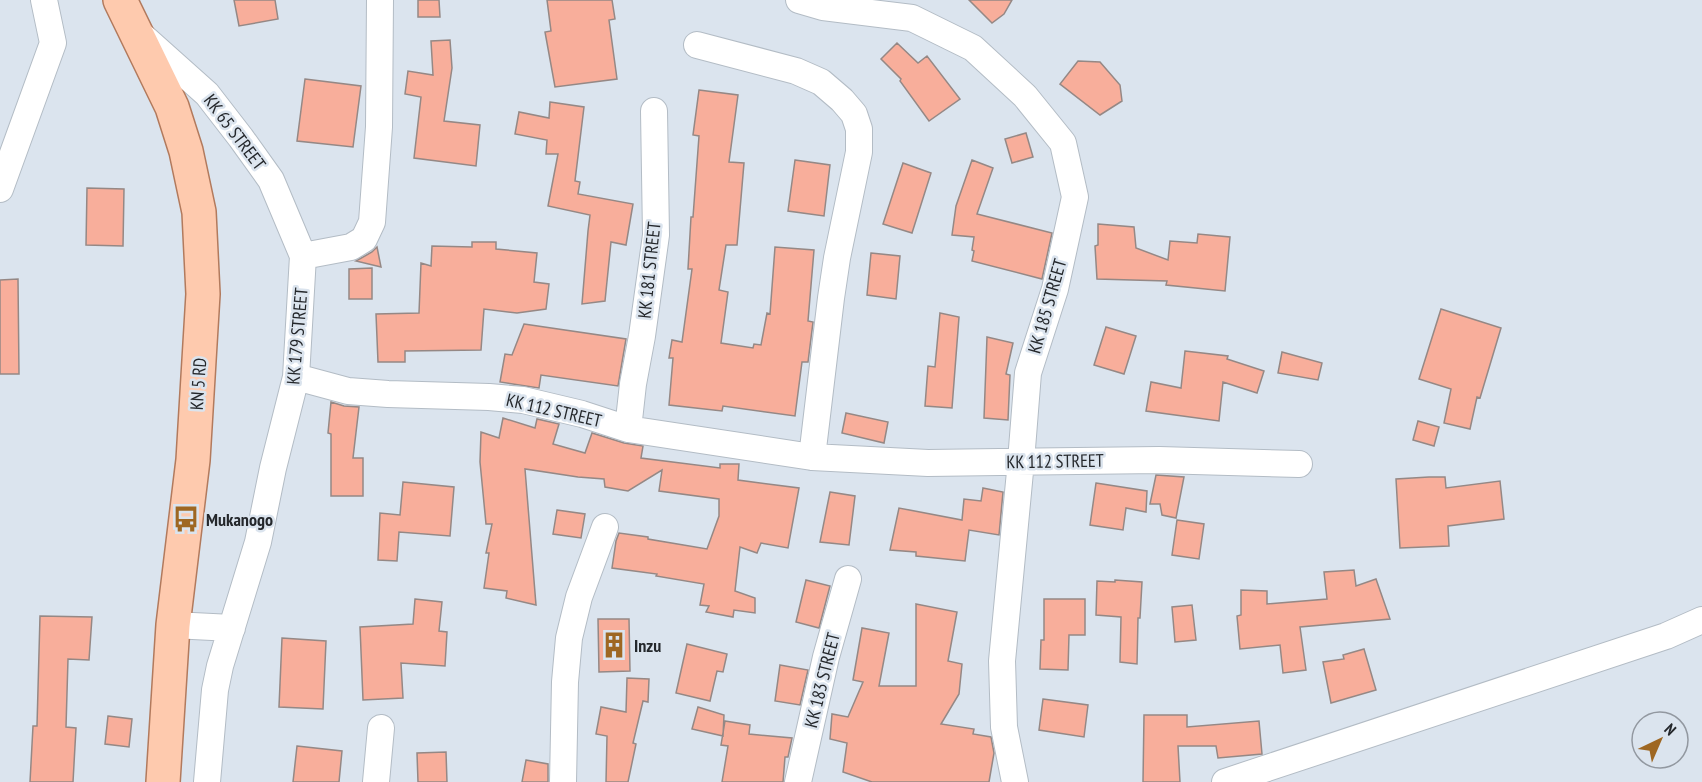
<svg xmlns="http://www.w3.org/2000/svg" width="1702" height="782" font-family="'PT Sans Narrow',sans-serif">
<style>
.building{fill:#f8ae9b;stroke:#958885;stroke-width:1.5}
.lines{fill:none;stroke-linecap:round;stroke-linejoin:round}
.minor-casing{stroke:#b3bcc5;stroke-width:28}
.major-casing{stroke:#b27a5d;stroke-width:36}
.minor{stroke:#fff;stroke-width:26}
.major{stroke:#fecaae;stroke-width:33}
.labels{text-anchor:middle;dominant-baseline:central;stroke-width:5;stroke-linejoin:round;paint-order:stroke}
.street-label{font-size:18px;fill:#24272b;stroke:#dbe4ee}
.poi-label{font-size:18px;font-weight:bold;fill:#24272b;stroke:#dbe4ee;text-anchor:start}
</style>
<rect width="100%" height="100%" fill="#dbe4ee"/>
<path class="building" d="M234,0h41l3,19 -39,7z
M418,0h21l1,17h-22z
M547,0h65l3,19 -6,1 8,59 -62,8 -10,-55 6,-1z
M969,0h43l-8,14 -12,9z
M450,40l2,28 -8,53 36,4 -4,41 -62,-8 7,-61 -16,-3 3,-23 25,4 -2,-34z
M897,43l21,20 9,-7 33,43 -31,22 -29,-40 1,-2 -20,-20z
M1078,61l22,1 20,23 2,16 -22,14 -40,-31z
M305,79l56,7 -8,61 -56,-6z
M699,90l39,5 -9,67 15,1 -7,82h-11l-7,45 9,2 -7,51 32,5 1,-4 7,1 6,-32 3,1 5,-67 39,3 -6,71 5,1 -5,40h-6l-7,54 -72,-10 -1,5 -53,-6 4,-47h-4l3,-18 10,2 10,-73h-4l3,-52h2l6,-81 -6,-1z
M550,102l34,5 -9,74 5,1 -2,12 55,10 -7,41 -15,-3 -6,59 -23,3 6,-73 2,-16 -42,-9 10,-52h-12l1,-14 -32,-6 4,-22 30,6z
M1026,133l7,24 -21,6 -7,-24z
M795,160l35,5 -6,51 -36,-5z
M972,160l21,8 -16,46 75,19 -10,46 -70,-18 2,-10 -2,-1 2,-13 -22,-2 4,-29z
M903,163l28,10 -19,60 -29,-9z
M87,188l37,1 -1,57 -37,-1z
M1098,224l36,3 2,21 32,12 2,-19 27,2 1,-9 32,3 -5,54 -59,-6 1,-4 -70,-2 -2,-33 3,-1z
M472,242h24v7l41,4 -3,29 15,2 -3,25 -29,4 -33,-4 -3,41 -76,1v11h-27l-2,-48 43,-1 2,-50 10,3 1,-20 40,1z
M377,247l4,20 -25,-6 16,-9z
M871,253l29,3 -4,43 -29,-4z
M372,268v31h-23v-30z
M18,279l1,95h-19v-94z
M1441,309l60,19 -21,70 -3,-1 -7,32 -26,-6 7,-34 -32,-10z
M940,313l19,4 -7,91 -27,-2 3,-40 7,1z
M524,324l102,15 -8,47 -77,-11 -2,13 -39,-6 5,-28 7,1z
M1106,327l30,9 -12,38 -30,-9z
M987,337l26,6 -7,31 4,1 -2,45 -24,-2z
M1185,351l43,5 -1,3 37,12 -7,22 -34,-11 -4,39 -73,-10 5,-29 30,6z
M1282,352l40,11 -4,17 -40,-7z
M331,402l13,4 15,1 -6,51h10v38h-32v-62l-3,-1z
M846,413l42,9 -4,21 -42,-10z
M503,418l32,10 2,-9 22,5 -6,20 32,9 7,-20 32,10 19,3 -2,12 79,10v-4h19l-1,16 61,8 -11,60 -27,-5 -4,10 -17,-6 -5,44 20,7v15l-21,-3 -1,7 -27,-5 3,-6 -9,-1 4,-21 -48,-8 1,-2 -45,-6 4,-27 3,-8 29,4v2l59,10 12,-33v-17l-60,-8 3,-21 -34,21 -23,-4 -1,-8 -26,-2 -53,-8 11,136 -30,-7 1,-7 -23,-3 5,-35h-3l6,-29h-6l-6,-62 1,-30 18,6z
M1418,421l21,6 -5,19 -21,-6z
M1156,475l28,2 -8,41 -14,-3 -2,-11h-10z
M1429,477h16l1,11 54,-7 4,38 -56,7 1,20 -49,2 -4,-69z
M403,482l51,5 -4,49 -51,-4 -2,29 -19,-1 2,-47 20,2z
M1096,483l51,8 -1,21 -20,-4 -3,22 -33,-5z
M983,488l20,4 -4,43 -30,-5 -4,31 -49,-5v-4l-26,-2 9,-42 63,12 2,-21 17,2z
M830,492l25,4 -6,49 -29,-3z
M557,510l28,4 -4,24 -28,-4z
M1177,520l27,4 -5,35 -27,-4z
M1354,570l2,16 20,-7 14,40 -90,8 6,43 -23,3 -3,-28 -40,4 -3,-33 4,-1v-25l26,1v13l60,-5 -3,-27z
M806,580l24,6 -11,42 -23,-6z
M1115,580l27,2 -2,36h-2l-1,46 -17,-2 1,-45 -25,-2 1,-34 18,1z
M415,599l27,3 -3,29 8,1 -2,34 -44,-3 2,35 -40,2 -3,-73 53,-3z
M1044,599h41v36h-16l-1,35 -28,-1 1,-29h3z
M916,604l41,8 -9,49 14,3 -3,30 -18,30 33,5 -1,5 18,3 3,16 -5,29h-117l-29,-10 4,-29 -17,-4 2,-25 16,3 15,-35 -10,-2 9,-52 27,5 -10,53h37z
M1192,605l4,35 -21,2 -3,-35z
M40,616l52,1 -3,43 -21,-1 -2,68 10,1 -3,54h-43l3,-56h4z
M598,619h31l1,52 -31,1z
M282,638l44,3 -3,68 -44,-2z
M687,644l40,10 -4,18 -6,-1 -7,30 -34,-8z
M1364,649l12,41 -45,13 -8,-41 21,-3 -1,-4z
M780,665l28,5 -8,35 -25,-4z
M627,678l22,1 -1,23 -5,-1 -10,42 3,1 -8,38h-22l1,-46 -11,-2 5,-27 25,5z
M1043,699l45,6 -4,32 -45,-7z
M698,707l26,8 -1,21 -31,-7z
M1144,715h43v12l72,-6 3,33 -44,4 -2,-12h-38l2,36h-37z
M108,716l24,3 -3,28 -24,-3z
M725,721l25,4 -1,9 43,4 -4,19h-3l-2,25h-61l6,-36 -7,-1z
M297,746l45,5 -3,31h-46z
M446,752l1,30h-29l-1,-29z
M526,760l22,4v18h-26z"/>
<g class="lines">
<g class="minor-casing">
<path id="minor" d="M799,0l24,7 89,11 61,30 52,48 38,47 12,54 -20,92 -27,84 -7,88 -19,200 2,66 11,55
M141,35l66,59 34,44 30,42 32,76
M697,45l99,26 25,11 21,18 12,14 5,15v23l-22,106 -6,40 -19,159
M0,189l53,-146 -9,-43
M296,377l52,14 40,3 101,3 34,3 59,14 46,15 184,28 116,6 231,-3 140,4
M628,429l5,-45 9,-48 14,-101 -2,-124
M173,625l59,3
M207,782l8,-92 5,-24 38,-124 15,-74 23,-91 7,-121 48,-9 13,-8 8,-17 7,-95 1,-127
M376,782l5,-54
M563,782l2,-100 4,-44 10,-41 26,-70
M798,782l28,-125 22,-78
M1225,782l441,-146 36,-16"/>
</g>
<g class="major-casing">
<path id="major" d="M120,0l52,107 14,44 13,61 4,82 -10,166 -20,165 -10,157"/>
</g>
<use href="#minor" class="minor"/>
<use href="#major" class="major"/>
</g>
<defs>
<g id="bus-bare" transform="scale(2.07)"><path d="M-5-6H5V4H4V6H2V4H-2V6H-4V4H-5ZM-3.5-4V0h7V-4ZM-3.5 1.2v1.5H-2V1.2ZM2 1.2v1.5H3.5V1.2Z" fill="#9e6722" stroke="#dbe4ee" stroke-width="2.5" paint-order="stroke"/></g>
<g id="building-bare" transform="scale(2.07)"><path d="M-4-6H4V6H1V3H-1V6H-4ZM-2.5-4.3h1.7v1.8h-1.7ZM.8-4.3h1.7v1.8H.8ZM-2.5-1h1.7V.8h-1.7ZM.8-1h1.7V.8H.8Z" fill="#9e6722" stroke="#dbe4ee" stroke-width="2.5" paint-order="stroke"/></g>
</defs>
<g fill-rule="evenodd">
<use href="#bus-bare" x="186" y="519"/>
<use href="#building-bare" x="614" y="645"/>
</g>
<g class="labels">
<g class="street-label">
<text transform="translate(235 132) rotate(53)">KK 65 STREET</text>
<text transform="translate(649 270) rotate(-84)">KK 181 STREET</text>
<text transform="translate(1047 306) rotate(-74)">KK 185 STREET</text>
<text transform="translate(297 336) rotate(-85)">KK 179 STREET</text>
<text transform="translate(198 384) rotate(-86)">KN 5 RD</text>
<text transform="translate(554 410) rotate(13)">KK 112 STREET</text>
<text transform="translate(1055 461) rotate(-1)">KK 112 STREET</text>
<text transform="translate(822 680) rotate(-76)">KK 183 STREET</text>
</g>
<g class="poi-label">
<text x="206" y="519">Mukanogo</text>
<text x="634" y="645">Inzu</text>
</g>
</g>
<g transform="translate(1660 740) rotate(44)"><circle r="28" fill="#dbe4ee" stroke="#9298a0" stroke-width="1.5"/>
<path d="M0-4.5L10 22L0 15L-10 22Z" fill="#9e6722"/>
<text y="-9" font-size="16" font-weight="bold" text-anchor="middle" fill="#24272b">N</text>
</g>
</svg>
